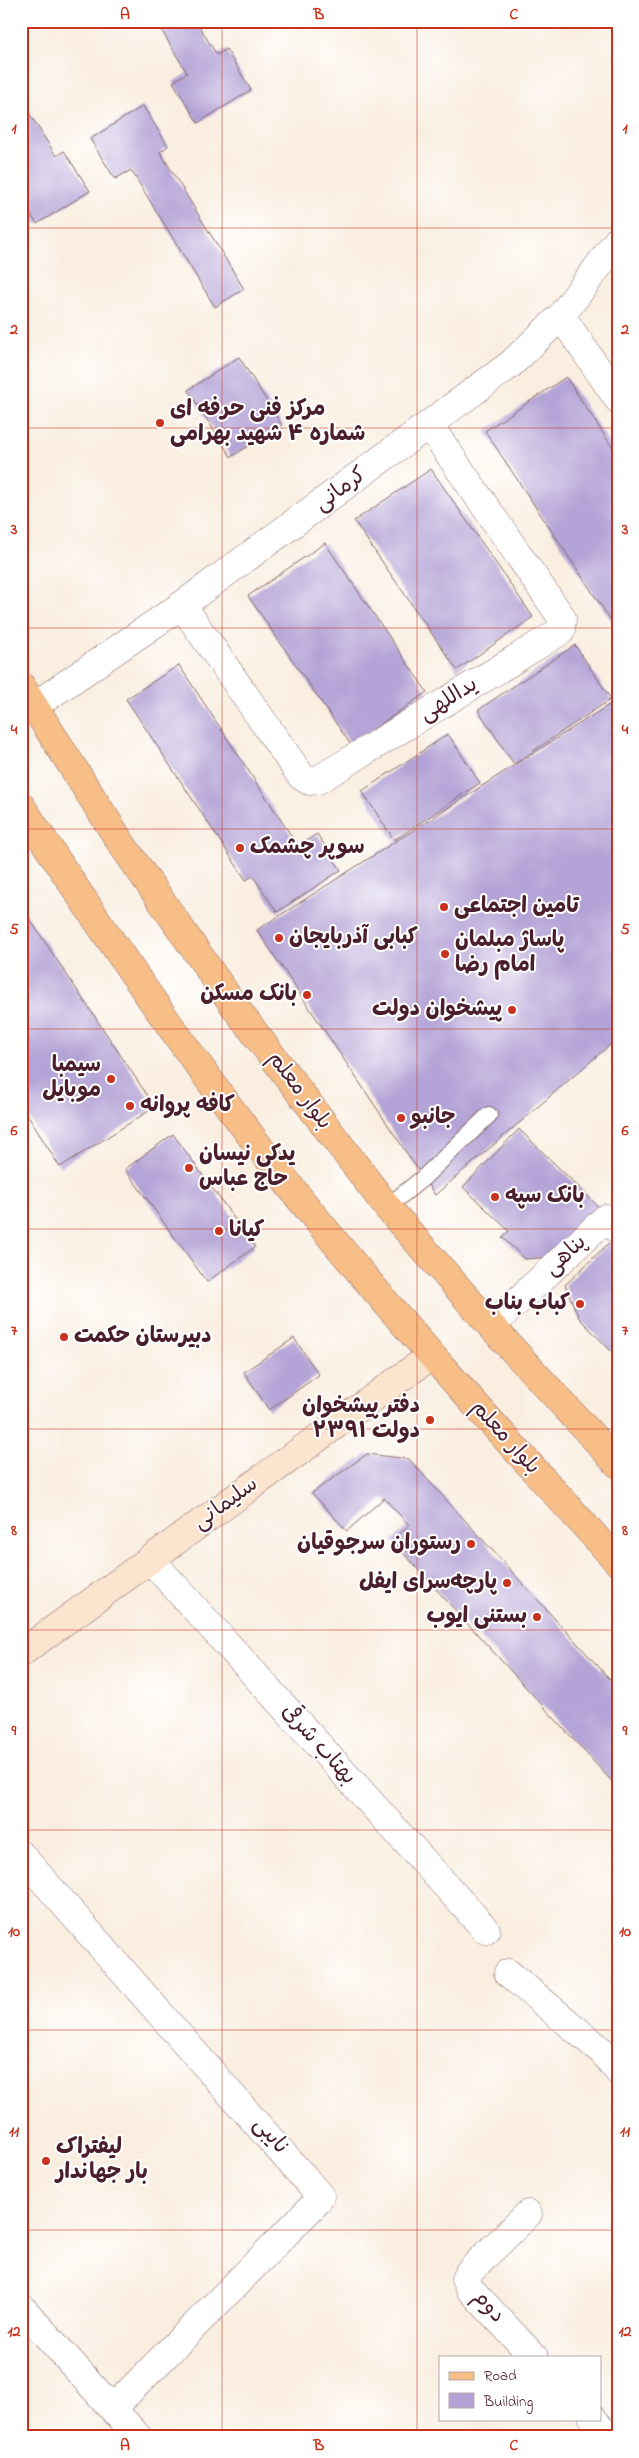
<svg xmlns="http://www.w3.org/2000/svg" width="639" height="2458" font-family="'Indie Flower','Playpen Sans Arabic',sans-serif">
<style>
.building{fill:#b4a3d6}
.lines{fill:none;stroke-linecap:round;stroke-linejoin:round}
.lane-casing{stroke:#87676a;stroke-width:18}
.street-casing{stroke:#87676a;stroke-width:29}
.secondary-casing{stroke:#87676a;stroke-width:29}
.primary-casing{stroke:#87676a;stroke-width:29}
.lane{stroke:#fff;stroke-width:16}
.street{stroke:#fff;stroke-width:28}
.secondary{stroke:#fce5cf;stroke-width:28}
.primary{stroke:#f7be88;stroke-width:28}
.grid{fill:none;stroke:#c8321e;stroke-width:1;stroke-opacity:0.55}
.poi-dot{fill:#c8321e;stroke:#fff;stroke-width:2}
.labels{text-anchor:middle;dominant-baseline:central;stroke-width:4;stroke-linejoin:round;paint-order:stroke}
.poi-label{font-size:22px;font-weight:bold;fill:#4a1f2b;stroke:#fff;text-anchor:start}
.street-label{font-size:22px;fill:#4a1f2b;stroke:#fff}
.neatline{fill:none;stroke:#c8321e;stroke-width:2}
.grid-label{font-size:16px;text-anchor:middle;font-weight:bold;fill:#c8321e}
</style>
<rect width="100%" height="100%" fill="#fff"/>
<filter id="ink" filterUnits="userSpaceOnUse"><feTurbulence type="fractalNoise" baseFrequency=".02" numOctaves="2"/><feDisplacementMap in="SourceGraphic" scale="10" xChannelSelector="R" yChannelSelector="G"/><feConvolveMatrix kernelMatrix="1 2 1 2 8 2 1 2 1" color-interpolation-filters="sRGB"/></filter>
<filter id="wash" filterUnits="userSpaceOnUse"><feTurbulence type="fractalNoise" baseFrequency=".0096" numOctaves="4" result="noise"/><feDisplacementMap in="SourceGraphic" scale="20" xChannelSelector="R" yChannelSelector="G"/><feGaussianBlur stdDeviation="1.12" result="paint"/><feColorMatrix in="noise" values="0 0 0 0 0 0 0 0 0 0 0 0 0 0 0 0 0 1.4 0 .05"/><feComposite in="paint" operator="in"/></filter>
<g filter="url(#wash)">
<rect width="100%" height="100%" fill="#f9eee0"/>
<g id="blocks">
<path class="building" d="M156,21h40l21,34 9,-6 25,41 -53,33 -25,-41 14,-9z
M21,100l35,56 8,-5 26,40 -53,33 -16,-24z
M143,106l25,40 -8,6 84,137 -29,18 -84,-137 -16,9 -25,-40z
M239,357l43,68 -51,32 -43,-67z
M566,377l52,79v175l-133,-200z
M431,469l102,148 -76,53 -103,-149z
M325,543l102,149 -76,53 -103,-149z
M575,645l36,54 -97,65 -36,-54z
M179,665l119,181 19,-12 24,36 -64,42 -24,-36 -7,4 -120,-181z
M618,699v339l-183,157 -178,-265z
M448,734l32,49 -86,57 -32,-49z
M21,906l134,201 -95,60 -39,-62z
M519,1129l81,79 -48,49 -27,2 -23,-22 7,-6 -46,-44z
M173,1134l82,113 -48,35 -82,-113z
M613,1239l5,6v113l-39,-40 -14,-33z
M294,1338l25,37 -50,35 -25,-38z
M367,1454l42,5 209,229v100l-226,-247 17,-16 -25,-27 -37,33 -35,-38z"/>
</g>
</g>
<g filter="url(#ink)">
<use href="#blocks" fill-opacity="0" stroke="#87676a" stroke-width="1"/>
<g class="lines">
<g class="lane-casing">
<path id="lane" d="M387,1207l36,-29 66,-63"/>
</g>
<g class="street-casing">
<path id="street" d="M561,316l57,83
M182,605l119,171 8,5 9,-1 243,-149 1,-13 -133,-193
M34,706l148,-101 329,-241 50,-48 57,-76
M491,1326l115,-108 12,12
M150,1559l336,371
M21,1855l299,341 -3,6 -204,206
M508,1973l95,79 15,19
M528,2214l-59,58 -4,7 5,10 64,68
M21,2307l117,130
M593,2419l16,18"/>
</g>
<g class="secondary-casing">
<path id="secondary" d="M21,1653l410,-297"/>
</g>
<g class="primary-casing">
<path id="primary" d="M21,686l100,157 114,164 152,200 104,119 127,138
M21,806c95,145 195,291 305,425 93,114 193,222 292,331"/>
</g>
<use href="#lane" class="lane"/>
<use href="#street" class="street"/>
<use href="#secondary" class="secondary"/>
<use href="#primary" class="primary"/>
</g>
</g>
<path class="grid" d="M222,21v2416M417,21v2416M21,228h597M21,428h597M21,628h597M21,829h597M21,1029h597M21,1229h597M21,1429h597M21,1630h597M21,1830h597M21,2030h597M21,2230h597"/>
<g class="poi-dot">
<circle cx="160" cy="423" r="5"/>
<circle cx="240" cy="848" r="5"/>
<circle cx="444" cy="907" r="5"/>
<circle cx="279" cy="938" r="5"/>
<circle cx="445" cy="954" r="5"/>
<circle cx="307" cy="995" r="5"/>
<circle cx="512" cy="1010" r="5"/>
<circle cx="111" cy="1079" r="5"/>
<circle cx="130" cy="1106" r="5"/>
<circle cx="401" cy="1118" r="5"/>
<circle cx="189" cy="1168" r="5"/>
<circle cx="495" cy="1197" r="5"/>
<circle cx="219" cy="1231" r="5"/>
<circle cx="580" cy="1304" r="5"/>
<circle cx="64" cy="1337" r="5"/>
<circle cx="430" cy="1420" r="5"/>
<circle cx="471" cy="1544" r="5"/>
<circle cx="507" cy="1583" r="5"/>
<circle cx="537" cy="1617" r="5"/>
<circle cx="46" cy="2161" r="5"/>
</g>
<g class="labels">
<g class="poi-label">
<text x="170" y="410">مرکز فنی حرفه ای<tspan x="170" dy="25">شماره ۴ شهید بهرامی</tspan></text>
<text x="250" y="848">سوپر چشمک</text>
<text x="454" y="907">تامین اجتماعی</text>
<text x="289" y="938">کبابی آذربایجان</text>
<text x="455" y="941">پاساژ مبلمان<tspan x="455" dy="25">امام رضا</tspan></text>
<text x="297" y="995" text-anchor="end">بانک مسکن</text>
<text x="502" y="1010" text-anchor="end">پیشخوان دولت</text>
<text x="101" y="1066" text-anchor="end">سیمبا<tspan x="101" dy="25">موبایل</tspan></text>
<text x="140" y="1106">کافه پروانه</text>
<text x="411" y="1118">جانبو</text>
<text x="199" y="1155">یدکی نیسان<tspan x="199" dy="25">حاج عباس</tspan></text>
<text x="505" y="1197">بانک سپه</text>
<text x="229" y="1231">کیانا</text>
<text x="570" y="1304" text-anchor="end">کباب بناب</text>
<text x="74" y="1337">دبیرستان حکمت</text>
<text x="420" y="1407" text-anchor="end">دفتر پیشخوان<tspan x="420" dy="25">دولت ۲۳۹۱</tspan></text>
<text x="461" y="1544" text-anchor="end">رستوران سرجوقیان</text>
<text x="497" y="1583" text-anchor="end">پارچه‌سرای ایفل</text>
<text x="527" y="1617" text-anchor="end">بستنی ایوب</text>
<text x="56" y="2148">لیفتراک<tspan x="56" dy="25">بار جهاندار</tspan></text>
</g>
<g class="street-label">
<text transform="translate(341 490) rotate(-36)">کرمانی</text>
<text transform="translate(449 700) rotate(-32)">یداللهی</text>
<text transform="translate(299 1091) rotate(53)">بلوار معلم</text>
<text transform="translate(566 1256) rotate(-43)">پناهی</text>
<text transform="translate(505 1438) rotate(48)">بلوار معلم</text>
<text transform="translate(226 1504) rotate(-36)">سلیمانی</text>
<text transform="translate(318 1745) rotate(48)">بهتاب شرقی</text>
<text transform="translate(270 2136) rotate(49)">نایبی</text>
<text transform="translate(488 2307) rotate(47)">دوم</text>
</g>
</g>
<rect width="639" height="2458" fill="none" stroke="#fff" stroke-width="55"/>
<rect x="439" y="2356" width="162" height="65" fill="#ffffff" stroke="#b7a5aa"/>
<rect x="449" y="2372" width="25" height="8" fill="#f7be88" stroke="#b7a5aa"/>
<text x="484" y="2380" font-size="15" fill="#4a1f2b">Road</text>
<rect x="449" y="2393" width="25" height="15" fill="#b4a3d6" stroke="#b7a5aa"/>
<text x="484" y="2406" font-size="15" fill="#4a1f2b">Building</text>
<rect x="28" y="28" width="584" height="2402" class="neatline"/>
<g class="grid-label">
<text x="125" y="19">A</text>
<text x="319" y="19">B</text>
<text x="514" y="19">C</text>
<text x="14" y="133">1</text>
<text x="625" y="133">1</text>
<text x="14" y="334">2</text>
<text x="625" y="334">2</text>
<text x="14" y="534">3</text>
<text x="625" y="534">3</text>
<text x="14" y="734">4</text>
<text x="625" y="734">4</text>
<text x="14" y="934">5</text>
<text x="625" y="934">5</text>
<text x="14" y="1135">6</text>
<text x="625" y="1135">6</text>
<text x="14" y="1335">7</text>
<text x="625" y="1335">7</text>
<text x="14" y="1535">8</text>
<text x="625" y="1535">8</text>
<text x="14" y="1735">9</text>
<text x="625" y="1735">9</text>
<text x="14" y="1936">10</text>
<text x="625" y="1936">10</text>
<text x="14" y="2136">11</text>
<text x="625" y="2136">11</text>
<text x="14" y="2336">12</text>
<text x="625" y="2336">12</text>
<text x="125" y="2450">A</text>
<text x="319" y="2450">B</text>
<text x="514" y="2450">C</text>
</g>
</svg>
